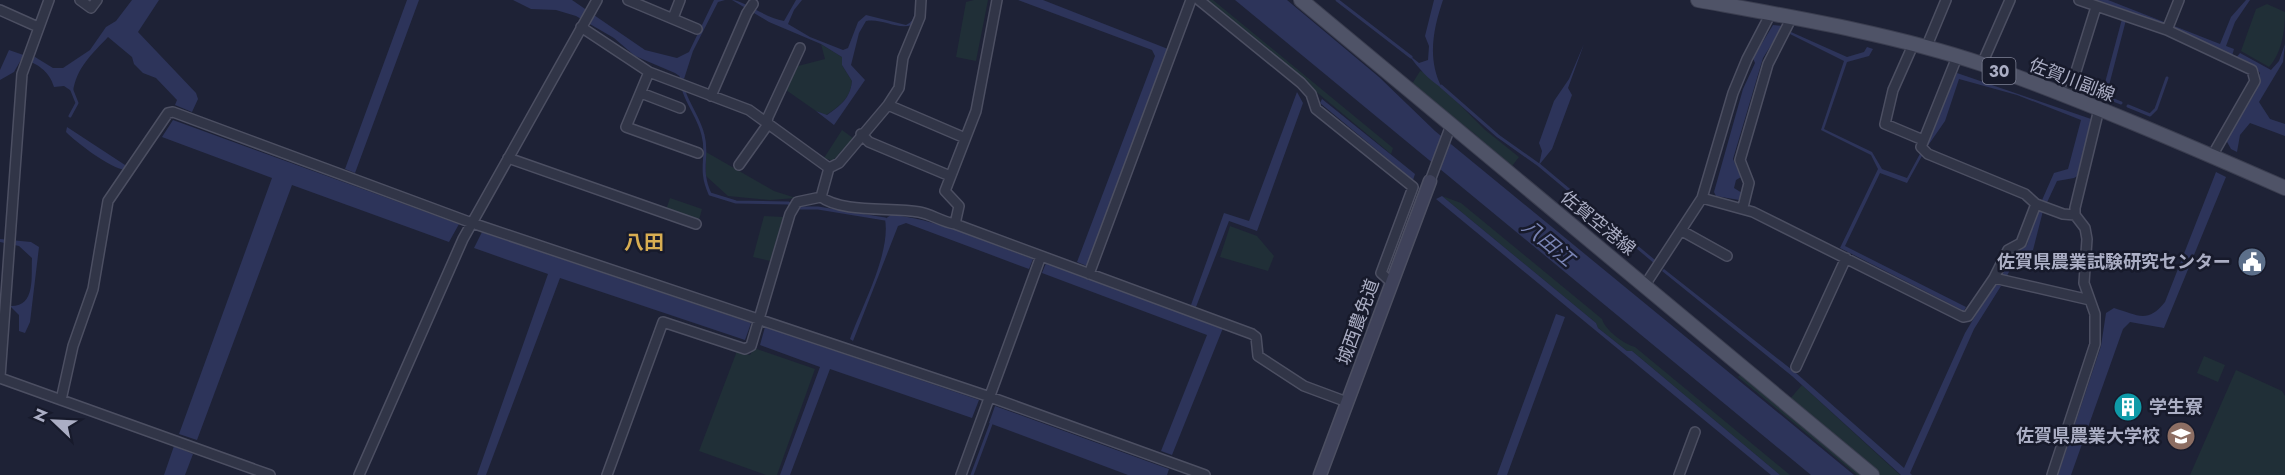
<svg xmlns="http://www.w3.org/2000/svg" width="2285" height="475" font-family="Jost,'Noto Sans JP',sans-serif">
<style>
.green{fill:#202f37}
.water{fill:#2d345a}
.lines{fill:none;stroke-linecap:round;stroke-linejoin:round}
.stream{stroke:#2d345a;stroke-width:3}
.street-casing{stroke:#4c4f62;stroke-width:12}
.secondary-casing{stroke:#4c4f62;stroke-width:15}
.primary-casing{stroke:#3b3e50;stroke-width:16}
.street{stroke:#313547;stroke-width:9}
.secondary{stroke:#3f425a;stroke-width:12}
.primary{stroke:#4f5367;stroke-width:14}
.labels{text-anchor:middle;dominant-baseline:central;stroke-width:5;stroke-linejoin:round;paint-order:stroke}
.shield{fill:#171a2b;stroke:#7f8296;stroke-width:1.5}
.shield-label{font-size:16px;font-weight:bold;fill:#abaec4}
.street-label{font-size:18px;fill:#abaec4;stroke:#171a2b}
.poi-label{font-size:18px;font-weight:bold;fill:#abaec4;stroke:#171a2b;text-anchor:end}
.neighbourhood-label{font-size:20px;font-weight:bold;fill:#d8ae52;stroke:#171a2b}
.water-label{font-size:20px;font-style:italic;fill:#7983b3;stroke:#171a2b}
</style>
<rect width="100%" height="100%" fill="#1e2236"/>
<path class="green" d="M974,0h14l-12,61 -20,-4 10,-55z
M1206,0h7l180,148 -2,6z
M2267,4l18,8c0,18 -3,41 -16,55l-28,-16 15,-42z
M821,44l21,13v8l10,16c-2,18 -11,24 -26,34l-10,-4 -30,-21 12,-24 27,-7z
M1420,71l8,2 56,56 35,28 -10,13 -33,-35 -64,-51z
M842,130l11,8 -20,23 -9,-3z
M706,152l68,39 22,7 -26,2 -42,-4 -22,-20z
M1442,196l19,7 141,116c3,11 22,25 33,28l155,128h-10l-148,-124h-5l-29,-23 -2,-5z
M670,198l32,11 -3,11 -33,-10z
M764,216l19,1 -13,44 -17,-4z
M1230,226l27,10 17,20 -6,15 -48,-14z
M754,348l61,21 -38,106h-11l-67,-24 38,-100 13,4z
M2204,356l21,9 -7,17 -21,-9z
M2236,370l46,21 3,5v79h-95z
M1742,373l124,102h-9l-119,-98z
M1802,385l98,90h-20l-91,-75z"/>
<path class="water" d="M132,0h27l-21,32 58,61 2,6 -6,13 -17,-7 2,-5 -21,-22 -13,-5 -9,-9 -2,-7 -24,-20c-16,17 -32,31 -35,55l-9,-6 -10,1c-5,-17 -17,-23 -32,-29l-8,14 -14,8v-10l9,-20 23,8 3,-1 18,11h10l27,-18 16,-23 10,-6z
M407,0h12l-64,173 -10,-4z
M513,0h59l73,50 32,8 12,-6 25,-52h11l-7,2 -25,49 -9,28 -9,-6 -40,-17 -21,-18 -38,-22 -20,-6 -25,-1z
M732,0c10,0 34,18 52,21l12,-21h6l-8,10 -6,14 22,13 33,13 5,-2 10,-26 8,-7 40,10c11,-5 8,-15 11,-25v14l-5,11c-15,5 -30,-7 -46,-4l-7,12 -8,32 14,15 -31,45 -18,-14 11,4c14,-10 23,-16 25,-34l-10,-16v-8l-21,-13 -52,-22z
M1018,0h25l125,49 -81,217 -10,-4 78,-206 -3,-6z
M1235,0h52l92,77 56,54 419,344h-43z
M1434,0h9c-10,29 -16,60 -1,88 -12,-7 -25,-21 -33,-33l10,8 9,-3 1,-14 -4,-10z
M2092,0h16l112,44 11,-27 15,-17h4l-15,22 -9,24 8,3 -2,7z
M2122,19l4,1 -20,77 -4,-3z
M1773,25l10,1 -20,32 -30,101 8,18 -5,3 -2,8 8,5 -3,7 -23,-4 -2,-4 29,-103 12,-26 -2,-5z
M1791,32l56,25 17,-5 3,-5 6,2 -4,7 -22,6 -23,67 48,23 10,17 25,9 14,-26 2,2 -16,29 -27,-10 -35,73 121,61 -2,4 -124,-63 38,-79 -7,-14 -50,-25 23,-69 -54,-27z
M1584,44l-16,44 4,7 -20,54 -13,16 3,-14 -3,-8 15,-42 15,-22z
M2285,44l-2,18 -24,40 11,17 15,5v12l-35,-13 -10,12 -3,17 -6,-3 -5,-9 29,-47 5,-20 -6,-7 -18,-8 4,-5 31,17 8,-9z
M1957,73l137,47 -13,54 -7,4 -17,3 -14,30 -10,39 -18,9 -8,17 -6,-2 10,-20 16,-9 8,-29 19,-43 14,-4 13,-49 -64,-25 -58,-16 -14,42 -18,26 -2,-2z
M1297,92l6,11 -46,128 -28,-10 -33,86 -5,-2 33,-92 25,8z
M1322,99l93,75 -2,6 -93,-77z
M173,120l286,104 -10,18 -157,-57 -95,255 -18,-6 93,-256 -110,-41z
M67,127l58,38v5c-15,-2 -48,-27 -59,-38z
M2216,172l10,5 -62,151 -34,-6 -7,7 -52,146h-13l43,-129 5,-33 8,-5c23,7 34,16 51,-6z
M1442,196l154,127 2,5 29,23h5l148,124h-9l-335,-276z
M891,215c48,4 96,28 142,44l-4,10 -123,-46 -8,3 -45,115 -3,-2c12,-33 41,-86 35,-120z
M482,232l269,91 -6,17 -185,-62 -74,197h-9l71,-201 -74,-26z
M0,239l31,3 8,5 -9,75 -5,11 -6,-2v-16l-9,-9c26,1 21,-29 22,-48l-13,-12 -19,-4z
M1046,263l177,65 -51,127 -11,-4 46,-116 -165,-62z
M1664,269l132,104 108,95 61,-135 30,-50 6,3 -27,43 -64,144 2,2h-11l-109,-99 -130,-105z
M1556,314l9,3 -58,158h-10z
M765,327l214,73 -7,18 -142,-49 -40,106h-10l40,-108 -60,-22z
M995,406l160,58 14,5 -2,6h-39l-139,-52z
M174,446l19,8 -8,21h-21z"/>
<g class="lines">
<path class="stream" d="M1337,0l74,57
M681,74c0,24 17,39 22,61 6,22 -5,33 7,59l26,8 52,1 13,5h17l67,11
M1441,86l57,50 41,29 116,97
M2106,97l15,6
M2128,106l22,9 6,-6 11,-31
M70,116l7,-13 -6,-15
M972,475l19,-51"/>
<g class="street-casing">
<path id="street" d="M80,0l11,8 6,-8
M628,0l69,29
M997,0l-21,111 -31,80 14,15 -4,18 297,110 4,3 2,19 46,30 43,16
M1199,0l102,83 10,11 5,15 97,78 -32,86 10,9
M2079,0l88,30 85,40 3,11 -43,75
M0,10l38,17
M673,18l7,-18
M581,27l68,45 100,38 80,58
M2167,30l12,-30
M1913,45l-20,45 -8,34 38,16
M1926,48l20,-48
M1957,57l-36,90 7,7 97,40 11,10 -15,39 -13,7 -14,28
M1982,64l28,-64
M649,72l-23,55 72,26
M641,93l39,15
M711,96l36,-83 6,-9
M2068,97l28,-90
M888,105l77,33
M861,134l8,8 81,34
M508,158l188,66
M739,165l27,-38 2,-10 32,-69
M1430,181l21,-56
M821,197c21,16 71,10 98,15 12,2 23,10 36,12
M1702,198l51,14 210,105 5,-1 26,-38 96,22
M2036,204l27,10 12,1
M1743,207l6,-24 -9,-23 28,-96 24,-47
M1682,231l45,25
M1089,274l102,-274
M1645,285l57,-87 31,-105 14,-34 24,-46
M1796,367l50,-109
M0,377l22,-303 27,-74
M0,378l270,97
M61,400l12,-54 20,-57 15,-88 60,-88 5,-1 299,111 518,174 215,78
M359,475l104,-236 134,-239
M607,475l56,-153 82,27 6,-3 39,-132 7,-12 24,-5 8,-29 10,-5 49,-58 11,-17 4,-30 17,-41 1,-17
M961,475l80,-219
M1679,475l16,-43
M2052,475l43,-131v-30l-11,-31 3,-44 -2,-11 -10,-13v-7l24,-99"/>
</g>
<g class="secondary-casing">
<path id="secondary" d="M1320,475l110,-294"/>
</g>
<g class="primary-casing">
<path id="primary" d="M1301,0l571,475
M1698,0c93,17 195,34 284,64 103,37 203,80 303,124"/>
</g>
<use href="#street" class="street"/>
<use href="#secondary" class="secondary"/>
<use href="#primary" class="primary"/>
</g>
<defs>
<g id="civic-disc" transform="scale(1.5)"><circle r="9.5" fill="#5c6f8a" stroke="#171a2b"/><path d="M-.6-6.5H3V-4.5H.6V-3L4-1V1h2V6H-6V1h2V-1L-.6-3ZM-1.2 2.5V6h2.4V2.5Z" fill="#fff"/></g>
<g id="building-disc" transform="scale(1.5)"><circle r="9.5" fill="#0f9aa8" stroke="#171a2b"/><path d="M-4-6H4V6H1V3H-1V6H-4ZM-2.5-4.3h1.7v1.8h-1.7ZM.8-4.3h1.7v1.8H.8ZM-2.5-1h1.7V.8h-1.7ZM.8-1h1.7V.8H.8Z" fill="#fff"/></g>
<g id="university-disc" transform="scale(1.5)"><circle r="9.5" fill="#8d6e63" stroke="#171a2b"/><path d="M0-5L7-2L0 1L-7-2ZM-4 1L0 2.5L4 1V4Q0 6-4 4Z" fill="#fff"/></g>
</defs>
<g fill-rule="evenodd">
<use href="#civic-disc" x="2252" y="262"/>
<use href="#building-disc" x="2128" y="407"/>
<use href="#university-disc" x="2181" y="436"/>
</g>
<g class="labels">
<rect class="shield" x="1982.5" y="58" width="33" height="26" rx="4.5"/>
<g class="shield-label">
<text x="1999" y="71">30</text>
</g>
<g class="street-label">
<text transform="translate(2072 80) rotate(21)">佐賀川副線</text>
<text transform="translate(1598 223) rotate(39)">佐賀空港線</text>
<text transform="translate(1358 322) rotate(-70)">城西農免道</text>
</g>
<g class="poi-label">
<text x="2231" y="262">佐賀県農業試験研究センター</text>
<text x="2149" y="407" text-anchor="start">学生寮</text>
<text x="2160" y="436">佐賀県農業大学校</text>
</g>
<g class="neighbourhood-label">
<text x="644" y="242">八田</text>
</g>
<g class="water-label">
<text transform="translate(1548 243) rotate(40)">八田江</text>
</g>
</g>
<g transform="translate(54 421) rotate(293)" stroke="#171a2b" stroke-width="4.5" paint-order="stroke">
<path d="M0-4.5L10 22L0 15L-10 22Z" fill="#abaec4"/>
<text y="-9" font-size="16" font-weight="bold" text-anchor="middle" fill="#abaec4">N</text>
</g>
</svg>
